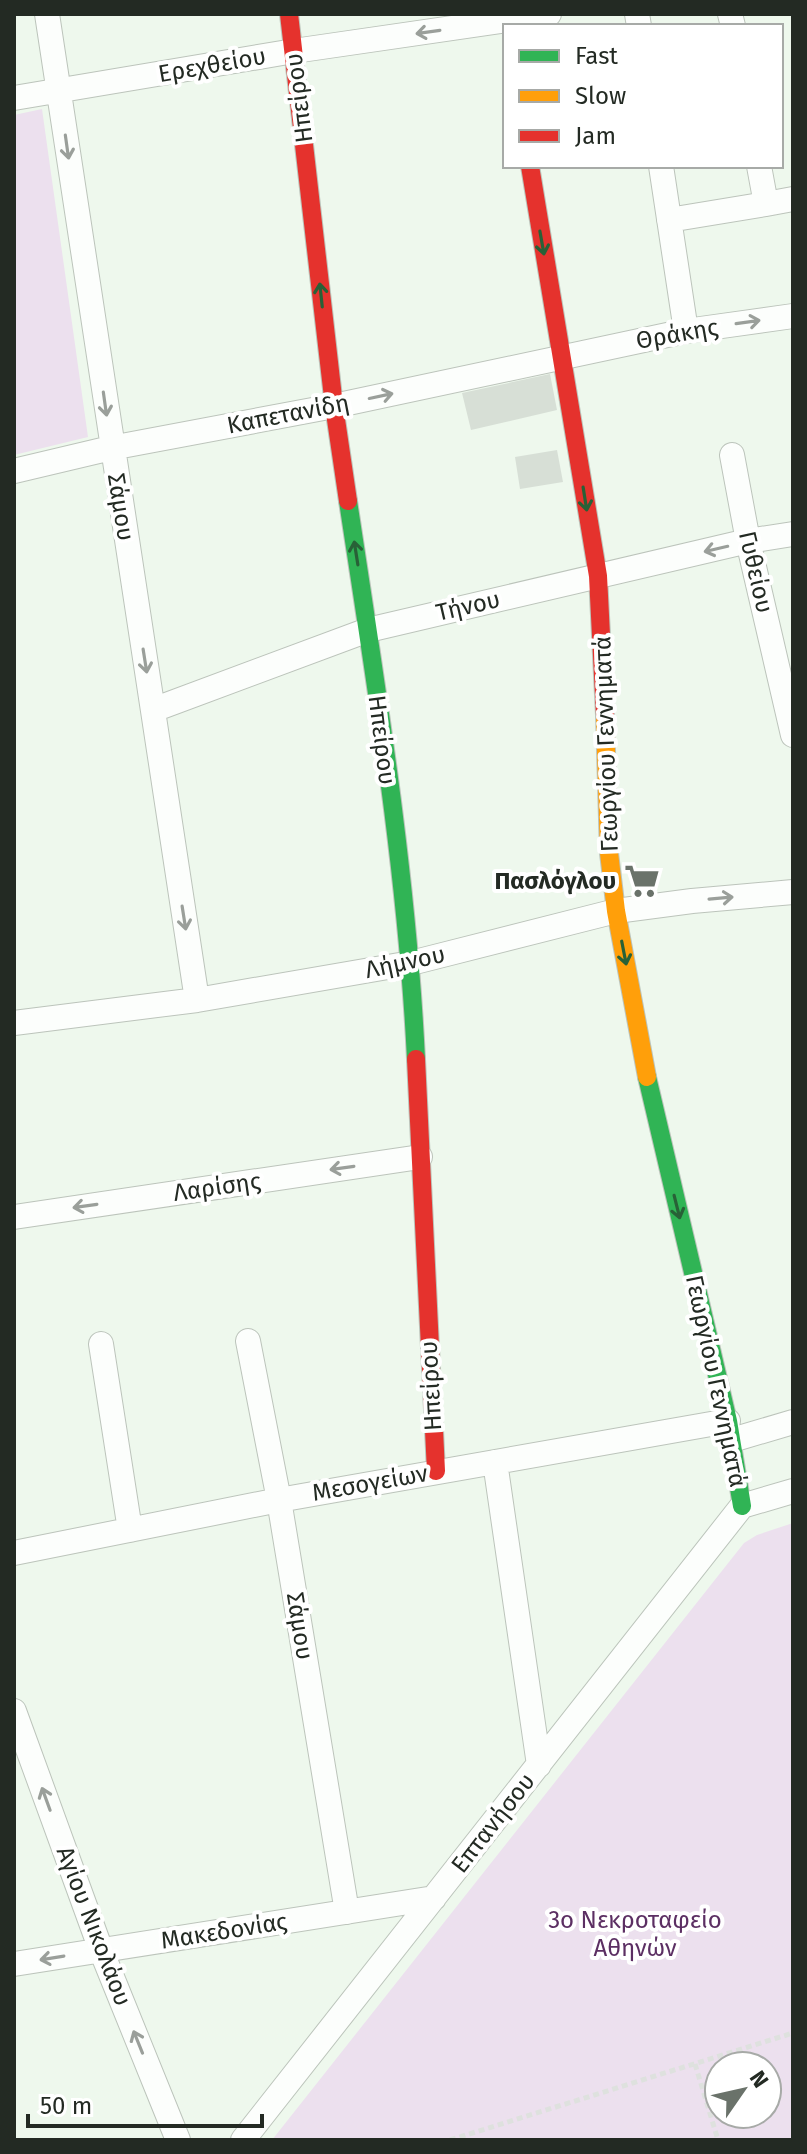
<svg xmlns="http://www.w3.org/2000/svg" width="807" height="2154" font-family="'Fira Sans',sans-serif">
<style>
.green{fill:#ece0ee;fill-rule:evenodd}
.building{fill:#d7dfd6}
.lines{fill:none;stroke-linecap:round;stroke-linejoin:round}
.street-casing{stroke:#bcc4bb;stroke-width:26}
.fast-casing{stroke:#bcc4bb;stroke-width:20}
.slow-casing{stroke:#bcc4bb;stroke-width:20}
.jam-casing{stroke:#bcc4bb;stroke-width:20}
.path{stroke:#dee1de;stroke-width:5;stroke-dasharray:6 4;stroke-linecap:butt}
.street{stroke:#fcfefc;stroke-width:24}
.fast{stroke:#30b455;stroke-width:18}
.slow{stroke:#ff9f0a;stroke-width:18}
.jam{stroke:#e5322d;stroke-width:18}
.oneway{stroke:#9a9f9a}
.oneway2{stroke:#286137}
.labels{text-anchor:middle;dominant-baseline:central;stroke-width:8;stroke-linejoin:round;paint-order:stroke}
.street-label{font-size:24px;fill:#232a23;stroke:#fff}
.poi-label{font-size:24px;font-weight:bold;fill:#232a23;stroke:#fff;text-anchor:end}
.park-label{font-size:24px;fill:#5c2f63;stroke:#fff}
</style>
<rect width="100%" height="100%" fill="#eef8ed"/>
<path class="green" d="M42,109l46,328 -74,18v-340z
M793,1523v617h-521l472,-597 13,-8zM719,2066h48v48h-48z"/>
<path class="building" d="M550,374l7,36 -86,20 -9,-37z
M557,450l6,32 -43,7 -5,-32z"/>
<g class="lines">
<g class="street-casing">
<path id="street" d="M47,14l150,986
M637,14l2,12
M730,14l3,12
M14,98l280,-47 255,-37
M661,166l25,165
M766,204l27,-5
M669,220l97,-16 -7,-38
M732,455l16,86 45,194
M14,471l97,-23 223,-42 352,-75 107,-15
M153,710l215,-80 380,-89 45,-7
M14,1023l183,-23 214,-37 205,-52 76,-10 101,-9
M14,1217l406,-60
M248,1341l31,159 68,412
M101,1344l29,186
M732,1440l61,-18
M495,1462l44,303
M14,1553l265,-53 449,-79
M14,1711l87,239 77,190
M14,1964l420,-66
M243,2140l499,-634 51,-15"/>
</g>
<g class="fast-casing">
<path id="fast" d="M348,501c28,185 59,371 68,558
M647,1077l81,344 14,85"/>
</g>
<g class="slow-casing">
<path id="slow" d="M605,715l4,138 7,58 31,166"/>
</g>
<g class="jam-casing">
<path id="jam" d="M289,14l45,392 14,95
M530,166l68,410 7,139
M416,1059l20,412"/>
</g>
<path class="path" d="M695,2064l23,76
M450,2140l343,-107"/>
<use href="#street" class="street"/>
<use href="#fast" class="fast"/>
<use href="#slow" class="slow"/>
<use href="#jam" class="jam"/>
</g>
<defs><path id="oneway-shaft" d="M-6 0H5M1.5-3L5.5 0L1.5 3" fill="none" stroke-width="1.6" stroke-linecap="round" stroke-linejoin="round" transform="scale(2)"/></defs>
<g class="oneway">
<use href="#oneway-shaft" transform="translate(428 32) rotate(172)"/>
<use href="#oneway-shaft" transform="translate(67 147) rotate(82)"/>
<use href="#oneway-shaft" transform="translate(748 322) rotate(-8)"/>
<use href="#oneway-shaft" transform="translate(381 396) rotate(-12)"/>
<use href="#oneway-shaft" transform="translate(105 404) rotate(82)"/>
<use href="#oneway-shaft" transform="translate(716 549) rotate(167)"/>
<use href="#oneway-shaft" transform="translate(145 661) rotate(81)"/>
<use href="#oneway-shaft" transform="translate(721 898) rotate(-5)"/>
<use href="#oneway-shaft" transform="translate(184 918) rotate(81)"/>
<use href="#oneway-shaft" transform="translate(342 1168) rotate(172)"/>
<use href="#oneway-shaft" transform="translate(85 1206) rotate(172)"/>
<use href="#oneway-shaft" transform="translate(46 1799) rotate(-110)"/>
<use href="#oneway-shaft" transform="translate(52 1958) rotate(171)"/>
<use href="#oneway-shaft" transform="translate(138 2042) rotate(-112)"/>
</g>
<g class="oneway2">
<use href="#oneway-shaft" transform="translate(542 243) rotate(80)"/>
<use href="#oneway-shaft" transform="translate(321 295) rotate(-96)"/>
<use href="#oneway-shaft" transform="translate(585 499) rotate(81)"/>
<use href="#oneway-shaft" transform="translate(356 553) rotate(-99)"/>
<use href="#oneway-shaft" transform="translate(624 953) rotate(79)"/>
<use href="#oneway-shaft" transform="translate(677 1207) rotate(76)"/>
</g>
<defs>
<g id="supermarket-bare" transform="scale(2.76)"><path d="M-6-5.5h2.5l.6 2H6L4.5 2H-2.5L-4.4-4H-6ZM-1.5 3.2a1.3 1.3 0 1 0 .1 0ZM3 3.2a1.3 1.3 0 1 0 .1 0Z" fill="#6a726a" stroke="#fff" stroke-width="2.5" paint-order="stroke"/></g>
</defs>
<g fill-rule="evenodd">
<use href="#supermarket-bare" x="642" y="881"/>
</g>
<g class="labels">
<g class="street-label">
<text transform="translate(212 65) rotate(-10)">Ερεχθείου</text>
<text transform="translate(299 98) rotate(-97)">Ηπείρου</text>
<text transform="translate(677 334) rotate(-10)">Θράκης</text>
<text transform="translate(288 414) rotate(-11)">Καπετανίδη</text>
<text transform="translate(121 507) rotate(81)">Σάμου</text>
<text transform="translate(756 572) rotate(77)">Γυθείου</text>
<text transform="translate(468 606) rotate(-13)">Τήνου</text>
<text transform="translate(382 740) rotate(83)">Ηπείρου</text>
<text transform="translate(606 744) rotate(-92)">Γεωργίου Γεννηματά</text>
<text transform="translate(405 962) rotate(-12)">Λήμνου</text>
<text transform="translate(217 1187) rotate(-8)">Λαρίσης</text>
<text transform="translate(716 1381) rotate(78)">Γεωργίου Γεννηματά</text>
<text transform="translate(431 1386) rotate(-93)">Ηπείρου</text>
<text transform="translate(370 1483) rotate(-10)">Μεσογείων</text>
<text transform="translate(300 1626) rotate(81)">Σάμου</text>
<text transform="translate(493 1823) rotate(-52)">Επτανήσου</text>
<text transform="translate(94 1926) rotate(69)">Αγίου Νικολάου</text>
<text transform="translate(224 1931) rotate(-9)">Μακεδονίας</text>
</g>
<g class="poi-label">
<text x="616" y="881">Πασλόγλου</text>
</g>
<g class="park-label">
<text x="635" y="1920">3ο Νεκροταφείο<tspan x="635" dy="28">Αθηνών</tspan></text>
</g>
</g>
<rect width="807" height="2154" fill="none" stroke="#232a23" stroke-width="32"/>
<rect x="503" y="24" width="280" height="144" fill="#ffffff" stroke="#a7aaa7" stroke-width="2"/>
<rect x="519" y="50" width="40" height="12" fill="#30b455" stroke="#a7aaa7" stroke-width="2"/>
<text x="575" y="64" font-size="24" fill="#232a23">Fast</text>
<rect x="519" y="90" width="40" height="12" fill="#ff9f0a" stroke="#a7aaa7" stroke-width="2"/>
<text x="575" y="104" font-size="24" fill="#232a23">Slow</text>
<rect x="519" y="130" width="40" height="12" fill="#e5322d" stroke="#a7aaa7" stroke-width="2"/>
<text x="575" y="144" font-size="24" fill="#232a23">Jam</text>
<g transform="translate(743 2090) rotate(56)"><circle r="38" fill="#ffffff" stroke="#a7aaa7" stroke-width="2"/>
<path d="M0-6L14 30L0 20L-14 30Z" fill="#6a726a"/>
<text y="-12" font-size="22" font-weight="bold" text-anchor="middle" fill="#232a23">N</text>
</g>
<path d="M28 2114v12h234v-12" fill="none" stroke="#232a23" stroke-width="4"/>
<text x="40" y="2114" font-size="24" fill="#232a23" stroke="#ffffff" stroke-width="6" paint-order="stroke">50 m</text>
</svg>
